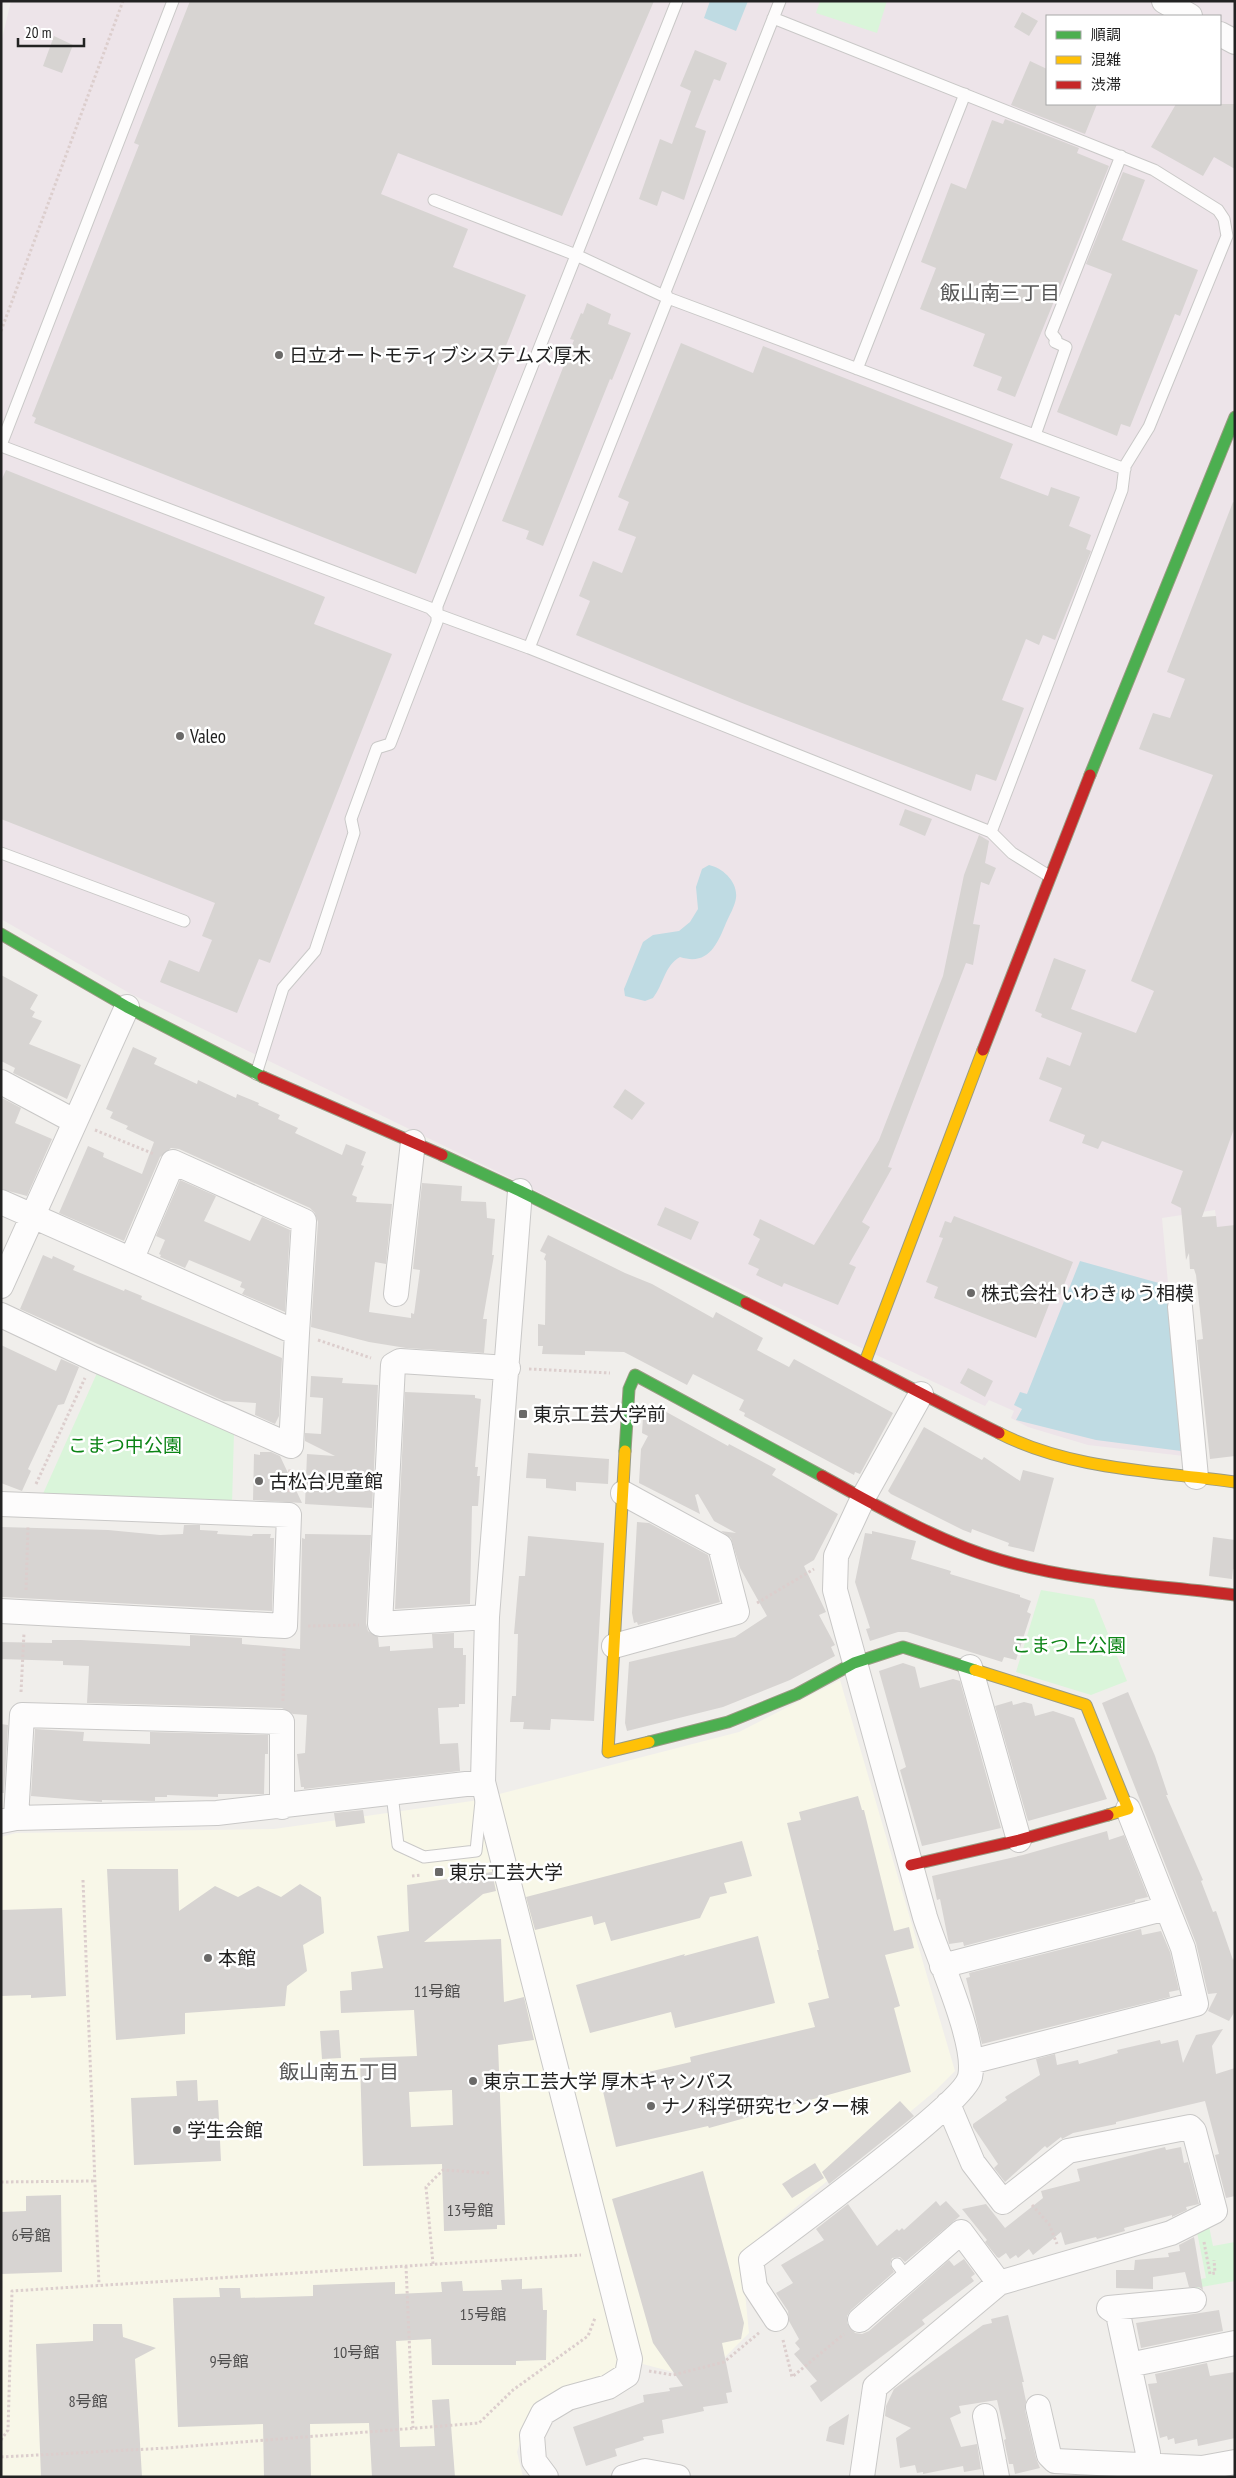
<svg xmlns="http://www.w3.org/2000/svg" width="1236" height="2478" font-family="'PT Sans Narrow','Noto Sans JP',sans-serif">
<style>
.industrial{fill:#ede4e9;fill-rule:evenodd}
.education{fill:#f8f7e8}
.park{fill:#daf5da}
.water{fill:#bfdbe3}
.building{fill:#d7d4d2;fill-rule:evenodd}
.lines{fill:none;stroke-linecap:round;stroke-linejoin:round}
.lane-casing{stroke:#c9c8c7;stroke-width:13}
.street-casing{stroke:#c9c8c7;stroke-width:26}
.fast-casing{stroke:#999a82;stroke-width:13}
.slow-casing{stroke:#999a82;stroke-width:13}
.jam-casing{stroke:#999a82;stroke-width:13}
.path{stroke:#dccecd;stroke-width:3;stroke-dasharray:2.5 2.5;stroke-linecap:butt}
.lane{stroke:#fdfcfc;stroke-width:11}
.street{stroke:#fdfcfc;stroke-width:24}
.fast{stroke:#4caf50;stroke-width:11}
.slow{stroke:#ffc107;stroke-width:11}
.jam{stroke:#c62828;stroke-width:11}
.poi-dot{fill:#6a6968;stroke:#fff;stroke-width:2}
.labels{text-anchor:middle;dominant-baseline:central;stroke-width:5;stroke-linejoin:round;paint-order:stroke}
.number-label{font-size:16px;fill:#4f4e4e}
.poi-label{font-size:19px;fill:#222;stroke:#fff;text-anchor:start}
.park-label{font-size:19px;fill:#0c8416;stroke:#fff}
.neighbourhood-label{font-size:20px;fill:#555;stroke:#fff}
</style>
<rect width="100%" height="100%" fill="#f0eeeb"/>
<path class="industrial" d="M11,1h1224v1373l-20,-164 -53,8 22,238 -96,-11 -60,-18 -17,-9 3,-7 -25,-11 -4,6 -149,-70 -705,-342 -130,-75v-876zM1047,16h173v88h-173z"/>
<path class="education" d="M840,1680l115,391 -20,20 -194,162 8,80 -26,26 -50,13 -34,-9 -95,34 -16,21 -11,34 6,25h-522v-640l15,-4 258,-4 198,-28 267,-69z"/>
<path class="park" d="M820,1h67l-10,32 -61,-20z
M97,1373l137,60 -2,71 -190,-8z
M1041,1590l53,9 33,82 -36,14 -75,-23z
M1209,2226l4,20 22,-4v39l-39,7 -1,-8 11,-2 -9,-46z"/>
<path class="water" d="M710,1h38l-12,30 -32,-13z
M709,865c14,3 29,17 27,33 -1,8 -7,18 -10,25 -9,22 -18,43 -46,34 -16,9 -16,27 -27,41l-8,3 -20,-5 -1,-7 19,-47 10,-7 26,-4 11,-9 8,-13 -2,-22 6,-18z
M1080,1261l86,24 15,166 -85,-11 -80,-20 6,-11 -8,-4 6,-13 7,2z"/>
<path class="building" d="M190,1h464l-92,215 -164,-63 -17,41 87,35 -15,38 73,28 -110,279 -382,-151 2,-5 -4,-2 107,-271 -5,-2z
M1022,12l16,9 -9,15 -15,-9z
M54,36l19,9 -11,28 -19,-7z
M695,50l32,13 -7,18 -6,-2 -19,48 11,4 -22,69 -22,-9 -5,15 -18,-7 21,-60 12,5 19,-53 -11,-5z
M1030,61l17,8v35h50l-12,30 -74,-29z
M1176,104h59v65l-21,-12 -11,19 -52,-29z
M1005,119l74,29 -2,5 32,13 -94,231 -18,-7 5,-13 -29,-11 12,-32 -65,-25 16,-41 -15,-6 30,-79 15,6 26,-69 11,4z
M1123,172l22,8 -23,60 76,30 -18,46 -5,-2 -45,113 -9,-3 -4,12 -60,-24 55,-138 -26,-10z
M587,303l24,11 -3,10 23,9 -19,47 -2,-1 -67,167 -17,-7 3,-8 -27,-10 72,-181 -4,-1 11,-26 2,1z
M681,343l72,30 10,-27 250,98 -13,34 48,18 3,-9 29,10 -11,29 22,9 -5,14 5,2 -36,89 -12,-5 -4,10 -13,-6 -24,61 22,8 -28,73 -20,-7 -5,17 -229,-88 -166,-68 14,-34 -11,-5 14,-35 29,12 14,-36 -18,-7 11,-28 -11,-5z
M6,470l319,127 -11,27 78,30 -122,309 -11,-4 -22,54 -77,-31 9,-22 30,12 13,-32 -10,-4 13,-33 -214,-84v-338z
M1233,502l2,1v623l-33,91 14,-1 1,11 18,-2v231l-25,3 -13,-119 6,-1 -7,-64 -2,-6h-4l-1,-16 -3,7 -5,-52 -10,-5 12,-32 -81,-30 -4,8 -16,-6 3,-8 -36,-14 13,-33 -23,-9 8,-22 23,9 12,-33 -41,-16 1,-3 -7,-3 19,-53 32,12 -15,39 65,24 18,-42 -23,-10 82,-206 -74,-26 14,-36 17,5 15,-39 -18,-7z
M905,809l27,10 -7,17 -26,-11z
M979,835l10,6 -4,22 11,5 -7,17 -8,-3 -8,42 7,1 -7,40 -7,-2 -78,204 4,1 -30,54 8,5 -21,37 7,3 -18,38 -54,-22 -2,4 -26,-12 3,-6 -11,-5 12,-25 -7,-4 7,-16 54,26 65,-105 64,-164 21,-101z
M1,975l37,20 -8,14 5,3 -3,5 10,4 -13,23 52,21 -14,34 -54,-26 2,-5 -14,-7z
M133,1047l24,11 -3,6 43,20 1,-4 38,18 1,-4 22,9 -1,2 22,10 -2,4 20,9 -3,5 47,22 4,-11 20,8 -5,13 3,1 -12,29 5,2 -1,5 36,2 -6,60 -11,-2 -6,50 42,6v-5l3,1 6,-44 -7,-1 9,-86 40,3 -1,15 25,1 1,16 8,1 -3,36h2l-11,64h4l-3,34 -78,-5 -37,-6 -58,-15 7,-105 -3,-9 -5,-5 -131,-59 -8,-1 -11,9 -36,84 -65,-28 29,-67 16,7 -1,4 39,17 12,-32 -28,-13 2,-3 -18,-8 3,-6 -7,-3z
M625,1089l20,14 -13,17 -19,-13z
M2,1098l19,10 -6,15 37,16 -25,57 -26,-7z
M180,1180l36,16 -12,25 46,20 12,-24 28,13 -5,82 -43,-18 3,-5 -5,-2 2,-5 -53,-22 -4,8 -25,-11 1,-2 -2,-1 6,-14 -9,-4z
M665,1207l34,15 -8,18 -34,-15z
M954,1216l119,46 -13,33 -6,-3 -18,46 -102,-40 4,-11 -12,-5 17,-44 -4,-1 6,-16 6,2z
M548,1235l77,38 27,11 61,34 3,-6 47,26 -6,12 32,17 5,-8 99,54 -33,61 -5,-2 -1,3 -110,-59 1,-3 -6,-3 5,-10 -51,-26 -6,11 -63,-33 -39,-1v4l-43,-1 1,-8h-5v-22l7,1 1,-64 -2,-2 2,-5 -6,-3z
M43,1255l9,4 1,-3 22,10 -2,4 51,21 1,-2 17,7 -1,3 141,59 -3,58 -4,8 -20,-9 1,-12 -32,-2 -204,-92z
M1,1345l55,26 5,-12 18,8 -15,37 -6,1 -30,64 3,2 -9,20 -21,-8z
M968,1368l25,13 -8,16 -25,-14z
M311,1376l32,2 -1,5 36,2 -6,123 -67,-4 2,-50 28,2 -30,-15v-8l16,1 2,-36 -13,-1z
M405,1392l70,3v3l6,1 -6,68h3l-1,9h3l-2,30h-6l-2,98 -75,5z
M649,1406l10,6 2,-3 67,37 1,-2 47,25 -4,6 66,39 -24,46 -10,6 22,46 -7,3 16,30 -4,2 4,9 -45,24 -67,27 -96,24 -2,-8 4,-61 106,-25 32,-21 -27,-48 -9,-30 -10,-7 15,2 -22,-12 -16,-27 -3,1 5,19 -61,-31 2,-34 7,-13 -6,-3 1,-16z
M924,1427l58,33 2,-3 36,24 3,-11 31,8 -20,74 -26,-6 1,-3 -37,-14 -1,4 -8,-3 -72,-36 -3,-3z
M260,1452h11l9,4 22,47 -49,-3 1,-46 6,1z
M528,1453l81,6 -1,25 -32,-2v9l-30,-3v-9l-20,-1z
M637,1522l12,1 59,32 12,47 -82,23 -1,-3 -3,1 -2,-10z
M184,1525h16v5l18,1 -1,3 35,2 1,-2h18l-1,4h4l-2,73 -271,-14v-70l107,3 52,5 23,-1z
M872,1531l44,10 -5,18 40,12 -1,3 70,21v2l11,4 -4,11 4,2 -15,46 -12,-3 -2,5 -95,-30h-9l-28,9 -4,-12 4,-1 -15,-46 10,-49 7,1z
M305,1534l66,1 -5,88 2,8 10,6 1,10 11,-1v5l43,-3 -1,-14 22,-1v15h9v7h3l-1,49h-6v3l-21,1 2,36 18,-1 2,28 -156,18v-2h-3l-4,-33 8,-1 2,-38 -14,-1 -11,-6 -195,-5 2,-37 -26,-1v-4l-62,-2v-17l51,1v-3h29l109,6v-11l52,3v6l58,5 2,-111 3,1z
M528,1536l76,7 -10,178 -43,-2 -1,11 -27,-1 1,-7h-14l2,-26h4l2,-62h-4l5,-58h6z
M1213,1537l22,3v30l-2,-1 -1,10 -23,-3z
M903,1663l12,4 5,21 33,-9 7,2 41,147 -79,18 -22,-76 6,-3 -27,-96z
M1128,1692l27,64 13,39h-2l37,85 -2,1 12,31 3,-1 17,49 2,-4v55l-6,10 -21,-10 9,-18 -9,1 -12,-51 -94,-240z
M1012,1701l1,4 11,-3 8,2 3,12 18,-5 21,7 33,81 -79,22 -33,-115z
M1,1724l7,1 -4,68h-3z
M35,1729l49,3 -1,9 67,3v-12l118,3v19h-3l-1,40h-46v3l-51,-2v2h-12v4l-53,-1v2l-71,-6z
M858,1796l4,14h2l30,121 15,-4 5,21 -29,7 15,51 -6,2 17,64 -202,56 -1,-2 -92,21 -15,-64 90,-21 -1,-5 125,-30 -7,-24 21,-5 -12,-48h2l-32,-127 14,-3 -2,-8z
M363,1810l2,13 -29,4 -2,-14z
M1107,1831l2,9 15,-5 24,62 -13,3v2l-171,44 -1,-4 -14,2 -9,-45 -3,1 -5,-24 91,-21z
M742,1841l10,35 -28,7 3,10 -17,4 -10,21 -89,23 -6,-19 -11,3 -2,-9 -57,14 -9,-33z
M107,1869h71l1,42 36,-25 23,11 20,-11 23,11 19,-13 21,13 3,36 -21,12 4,26 -20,15 -2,20 -100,7v21l-69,6z
M492,1872l4,19 -13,3 -59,48 77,-3 3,63 20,-5 10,43 -36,5 7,180h-8v4l-53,2 -2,-67 -79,2 -3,-108 57,-2 -3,-46 -73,3 -1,-22 12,-1 -1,-18 32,-4 -6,-32 32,-5 -2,-46zM452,2090l1,35 -42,2 -2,-35z
M62,1908l4,88 -35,2v-3l-30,1v-86z
M1141,1929l1,6 19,-4 9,21 9,38 -10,2 1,5 -188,47 -16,-66 4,-1 -1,-4z
M758,1936l17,67 -100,25 -4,-16 -81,21 -14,-48 109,-31 -1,2z
M1223,2029l-11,17 4,28 19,-6v128l-9,2 -11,-43 4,-1 -14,-53 -89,21v2l-43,9 -11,6 -1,-2 -14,11 -2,-2 -40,36 -11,-14 4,-4 -25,-37v-3l34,-24 -2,-3 35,-22 -4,-16 19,-5 2,11 21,-5 1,4 39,-11 -1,-3 43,-10 1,4 17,-4 5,23 13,-28z
M339,2030l2,28 -19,1 -2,-28z
M197,2080l1,21 20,-1 3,61 -87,4 -3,-67 46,-2 -1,-15z
M900,2101l14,15 -85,68 -7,-12z
M1165,2147l1,3 15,-3 3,16 4,-1 11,42 -13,3 1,3 -15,7v-2l-48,13 1,3 -28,8 -1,-2 -31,8 -4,-13 -28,23 -4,-6 -11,9 -2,-3 -6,4 -4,-6 -7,5 -2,-1 -12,-15 2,-2 -25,-31 24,-5 19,24 38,-30 -2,-7 39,-10 -3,-12z
M815,2163l9,15 -32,20 -10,-14z
M703,2171l41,152 -3,16 -19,4 10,49 -6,1 2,10 -25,4 1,4 -42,9 2,13 -21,4 1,3 -29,9 2,7 -31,10 -13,-39 71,-25 -1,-7 27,-4 -1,-3 14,-2 -30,-43 -41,-144z
M61,2195l1,77 -61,2v-62l25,-1v-15z
M936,2201l4,5 6,-5 14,15 -55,46 -5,-5 -8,1 -2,6 4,8 -43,38 -4,6v7l8,10 7,1 7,-3 80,-71 5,6 10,-7 11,15 -4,3 3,4 -52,39 3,4 -104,78 -11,-16 7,-5 -23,-27 6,-5 -5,-6 4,-4 -10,-18 -1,-10 -12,-18 17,-10 -12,-18 43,-25 -8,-11 32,-25 29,42 20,-17 2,2 3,-3 2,2z
M1194,2237l9,53 -4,-3h-10l-4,-15 -32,5v12l-37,-1v-18h18l1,-10 34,-3 -1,-4 12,-2 -1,-6z
M522,2279v10l20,-1 1,22h4l-1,50 -30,1v4h-84l-1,-26 -35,2 4,106 35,-1 -3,-46 17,-1 6,78h-83l-3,-54 -59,1 1,53h-47l-1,-53 -85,3 -5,-129 47,-1 -1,-9h21l1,10 72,-2v-11l82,-3v12l47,-2 -1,-10 21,-1 1,10 39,-1 -1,-10z
M1219,2310l4,21 -82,17 -5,-25z
M1008,2315l16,67h-2l4,19 -1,9 11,48 4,10 -25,6 -2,-10h-4l-5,-24 2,-1 -9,-39 -38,6 2,7 -11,5 11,29 16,-3 4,25 -17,3 -1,-6 -40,8v-2l-6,1 -2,-8 -15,3 -4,-30 15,-10 -26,-12 1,-10 8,-17 89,-64 9,-2 -1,-4z
M93,2324h29l1,13 33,11 -21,11 7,118h-101l-5,-133 57,-3z
M1207,2363l3,13 25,-4v66l-37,8 -1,-7 -22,5 -1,-6 -6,2 -1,-4 -7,2 -12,-54 9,-1 -2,-9z
M849,2414l-5,31 -18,-4 3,-14z"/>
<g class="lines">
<g class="lane-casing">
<path id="lane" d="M773,18l381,152 64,40 6,9 3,17 -78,191 -24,39 -3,24 -131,342
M434,200l142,55 92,43 457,171
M857,369l108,-275
M1035,435l31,-88 -11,-5 1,-3 -5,-6 70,-177
M1,445l172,-444
M1,446l429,162 6,6 93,34 462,184 21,21 37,23
M529,648l139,-350 -3,-6 115,-291
M1,853l183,68
M256,1074l27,-86 32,-37 39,-118 -3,-14 26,-71 13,-4 47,-122v-16l240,-605
M392,1794l6,51 26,12 52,-6 5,-50
M897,2264l11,15"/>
</g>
<g class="street-casing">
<path id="street" d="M1164,1l26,15
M1220,34l15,8
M1,1082l73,39
M520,1191l-33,426 -4,165 147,577 -3,16 -19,12 -40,11 -25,15 -11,22 2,26 12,16
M1,1202l296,131 7,-112 -131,-59 -41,96
M1,1286l126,-279
M396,1294l17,-152
M1180,1307l16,170
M1,1315l93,44 197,87 6,-113
M1,1504l288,11 -4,111 -284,-15
M487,1617l-107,7 13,-259 7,-4 108,7
M614,1646l123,-34 -17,-66 -97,-53
M970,1667l49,173
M1128,1809l39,99
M16,1818l6,-103 260,7v85
M1,1821l15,-3 201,-5 266,-31
M942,1966l225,-58 16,40 13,56 -225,58
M776,2319l-21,-32 -4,-27c33,-25 212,-156 219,-183 8,-34 -34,-124 -45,-160 -31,-109 -61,-218 -90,-327l1,-34 27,-58 58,-104
M860,2320l101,-88 38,51
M1129,2365l106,-22
M1038,2407l11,48 6,6 147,7 6,9
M985,2416l12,61
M1148,2465v-12l-30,-139 -9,-6 85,-8
M1202,2468l33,-6
M624,2477l21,-6 33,6
M862,2477l13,-90 124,-104 172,-50 44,-22 -21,-80 -4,-4 -122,24 -65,51 -30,-39 -25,-59"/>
</g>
<g class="fast-casing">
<path id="fast" d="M1090,775l145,-358
M1,934l126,73 136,70
M442,1155l78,36 226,112
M625,1451l4,-62 6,-14 187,101
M649,1742l79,-20 69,-28 57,-31 49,-16 72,23"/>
</g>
<g class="slow-casing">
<path id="slow" d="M865,1362l118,-312
M999,1433c72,37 157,38 236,49
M625,1451l-17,301 41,-10
M975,1670l111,35 42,104 -20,6"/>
</g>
<g class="jam-casing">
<path id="jam" d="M983,1050l107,-275
M263,1077l179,78
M746,1303c85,42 168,88 253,130
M822,1476c55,30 119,67 179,84 75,22 157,25 234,35
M911,1865l108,-25 89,-25"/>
</g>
<path class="path" d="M1,331l122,-330
M95,1130l59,24
M318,1340l53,18
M529,1369l81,4
M36,1484l49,-106
M289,1492l1,-24
M26,1590l2,-64
M757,1603l57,-34
M308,1626l51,-1
M21,1692l3,-59
M283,1701l1,-54
M412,1876l9,-1
M83,1880l16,405
M1,2182l94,-1
M1032,2205l17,19 8,20
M1204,2242l6,32 5,-1 -1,-13
M433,2264l-7,-77 17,-17 47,3
M406,2266l7,162
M783,2340l9,37 52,-43
M649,2371l24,4 51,-13 36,-30
M1,2440l7,-10 4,-139 569,-36
M1,2457l166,-9 312,-25 34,-33 75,-54 7,-18"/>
<use href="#lane" class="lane"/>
<use href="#street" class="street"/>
<use href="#fast" class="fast"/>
<use href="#slow" class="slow"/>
<use href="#jam" class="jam"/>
</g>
<g class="poi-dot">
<circle cx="279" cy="355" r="5"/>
<circle cx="180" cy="736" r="5"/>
<circle cx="971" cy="1293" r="5"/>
<rect x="518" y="1409" width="10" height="10" rx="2.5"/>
<circle cx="259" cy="1481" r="5"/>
<rect x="434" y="1867" width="10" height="10" rx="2.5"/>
<circle cx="208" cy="1958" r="5"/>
<circle cx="473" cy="2081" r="5"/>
<circle cx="651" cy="2106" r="5"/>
<circle cx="177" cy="2130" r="5"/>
</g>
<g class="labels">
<g class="number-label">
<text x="437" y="1991">11号館</text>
<text x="470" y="2210">13号館</text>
<text x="31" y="2235">6号館</text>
<text x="483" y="2314">15号館</text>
<text x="356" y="2352">10号館</text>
<text x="229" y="2361">9号館</text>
<text x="88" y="2401">8号館</text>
</g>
<g class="poi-label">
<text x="289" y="355">日立オートモティブシステムズ厚木</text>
<text x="190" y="736">Valeo</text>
<text x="981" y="1293">株式会社 いわきゅう相模</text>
<text x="533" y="1414">東京工芸大学前</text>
<text x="269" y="1481">古松台児童館</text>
<text x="449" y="1872">東京工芸大学</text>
<text x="218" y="1958">本館</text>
<text x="483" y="2081">東京工芸大学 厚木キャンパス</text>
<text x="661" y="2106">ナノ科学研究センター棟</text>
<text x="187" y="2130">学生会館</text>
</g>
<g class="park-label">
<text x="125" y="1445">こまつ中公園</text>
<text x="1069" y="1645">こまつ上公園</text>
</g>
<g class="neighbourhood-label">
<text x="1000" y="293">飯山南三丁目</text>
<text x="339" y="2072">飯山南五丁目</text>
</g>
</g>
<rect width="1236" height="2478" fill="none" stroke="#222222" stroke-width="5"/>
<rect x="1046" y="15" width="175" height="90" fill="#ffffff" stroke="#a7a7a7"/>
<rect x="1056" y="31" width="25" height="8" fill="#4caf50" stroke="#a7a7a7"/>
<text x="1091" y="40" font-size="15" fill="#222222">順調</text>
<rect x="1056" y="56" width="25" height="8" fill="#ffc107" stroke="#a7a7a7"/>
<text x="1091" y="65" font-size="15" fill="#222222">混雑</text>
<rect x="1056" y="81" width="25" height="8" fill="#c62828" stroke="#a7a7a7"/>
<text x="1091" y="90" font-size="15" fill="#222222">渋滞</text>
<path d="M18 38v8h66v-8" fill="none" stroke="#222222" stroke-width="2.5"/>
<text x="25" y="38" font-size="15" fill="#222222" stroke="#ffffff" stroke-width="4" paint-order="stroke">20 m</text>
</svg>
